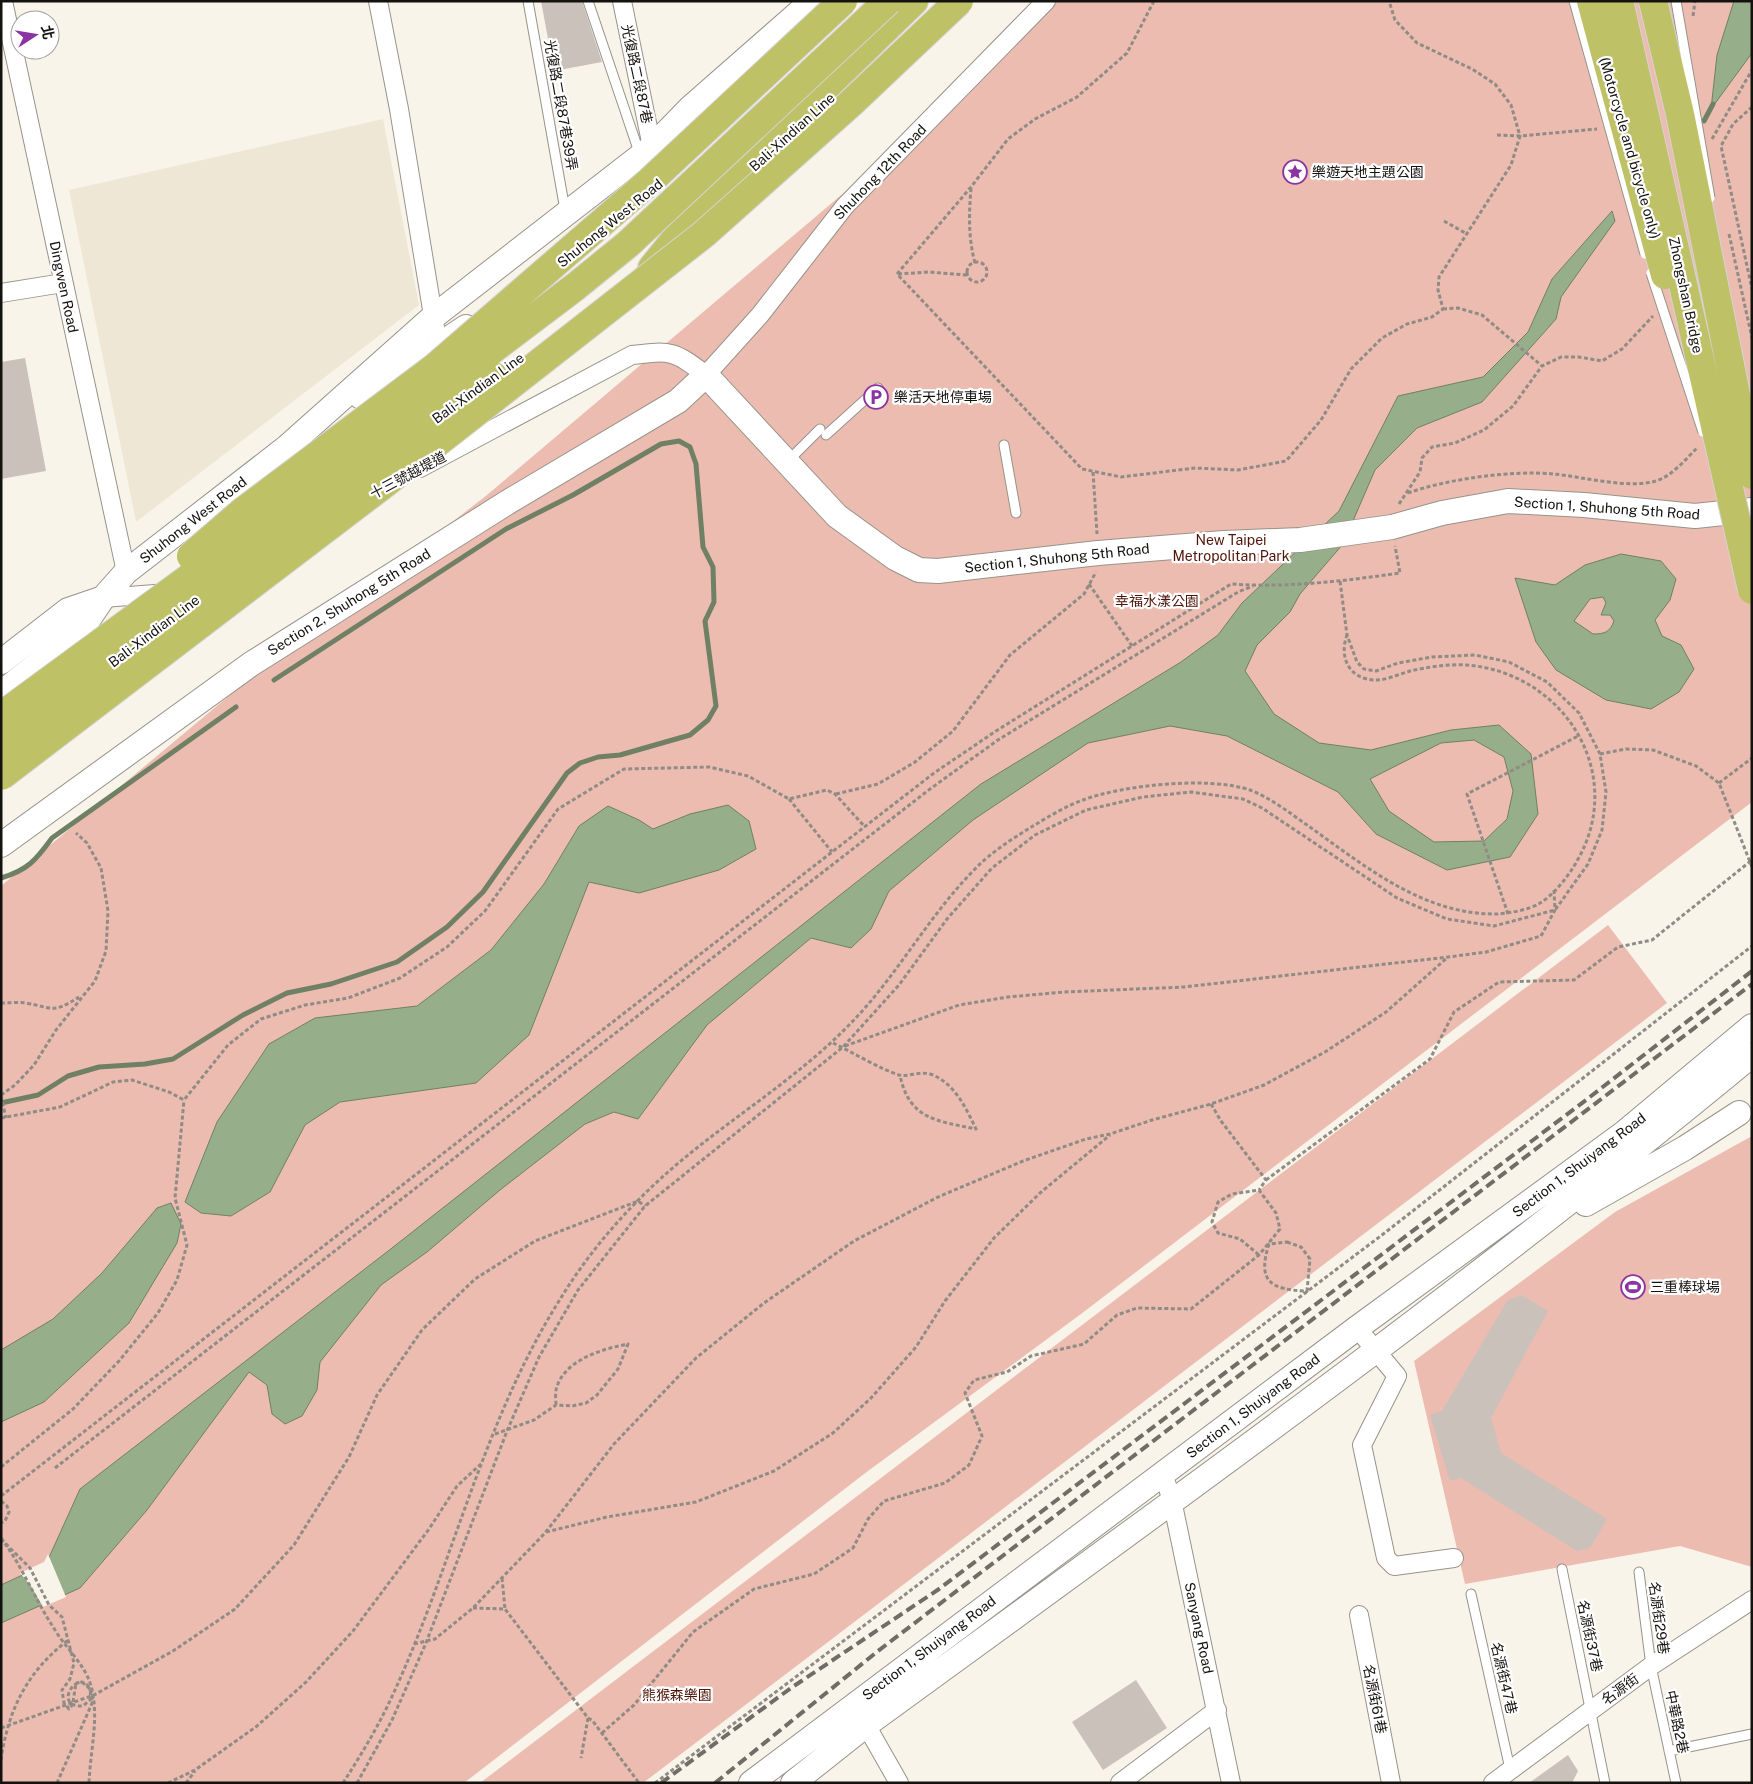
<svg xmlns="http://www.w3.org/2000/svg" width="1753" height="1784" font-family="'Public Sans','Noto Sans TC',sans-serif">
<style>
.built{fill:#efe7d6}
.green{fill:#ecbcb0}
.water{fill:#96af8a;stroke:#6f8065;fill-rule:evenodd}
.pier{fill:#f9f4ea}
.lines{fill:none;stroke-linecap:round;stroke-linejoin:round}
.stream{stroke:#6f8065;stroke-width:5}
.building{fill:#cac1ba}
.lane-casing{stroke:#97938a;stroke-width:11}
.street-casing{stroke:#97938a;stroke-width:20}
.secondary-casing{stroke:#97938a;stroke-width:26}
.highway-casing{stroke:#d5d4d4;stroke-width:30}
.path{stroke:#908c85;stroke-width:3;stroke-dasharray:4 2.5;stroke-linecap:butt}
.lane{stroke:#fff;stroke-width:9}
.street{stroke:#fff;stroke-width:18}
.secondary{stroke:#fff;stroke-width:24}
.highway{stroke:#bfc167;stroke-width:28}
.rail{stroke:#706d67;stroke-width:4;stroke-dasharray:10 5;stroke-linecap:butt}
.lane-bridge-casing{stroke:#97938a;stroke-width:11;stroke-linecap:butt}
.highway-bridge-casing{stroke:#d5d4d4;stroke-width:30;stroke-linecap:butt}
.path-bridge{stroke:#908c85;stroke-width:3;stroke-dasharray:4 2.5;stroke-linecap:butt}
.lane-bridge{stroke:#fff;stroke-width:9}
.highway-bridge{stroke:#bfc167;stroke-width:28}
.labels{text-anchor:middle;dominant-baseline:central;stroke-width:4.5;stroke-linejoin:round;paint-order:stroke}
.street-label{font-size:14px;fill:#14120f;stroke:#fff}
.poi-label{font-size:14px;fill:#14120f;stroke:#fff;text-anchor:start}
.park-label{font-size:14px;fill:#4e1508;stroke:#fff}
</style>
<rect width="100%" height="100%" fill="#f9f4ea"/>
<path class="built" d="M383,119l36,186 -283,217 -67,-332z"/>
<path class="green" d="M1047,1h705v801l-671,512 -217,160 -400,309h-463v-897l235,-196 251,-195 424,-359z
M1608,925l59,78 -1024,780h-163z
M1752,1136v431l-72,-21 -215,38 -51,-223 201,-149z"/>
<path class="water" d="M1734,1h18v52l-41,56 6,-54z
M1612,211l3,10 -54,76 -5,22 -74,83 -65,26 -42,42 -32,74 -43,50 -10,18 -33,33 -12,26 29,43 45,29 52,7 80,-20 48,-5 32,29 7,60 -28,43 -63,13 -71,-36 -38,-42 -111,-56 -57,-10 -82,17 -115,77 -84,71 -18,38 -20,19 -40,-10 -104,87 -69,94 -24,-7 -29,12 -85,66 -73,62 -46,33 -61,77 -3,28 -15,26 -17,8 -13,-10 -5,-29 -18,-13 -102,138 -67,78 -79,35v-38l45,-21 34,-75 312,-241 589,-464 200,-122 37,-27 24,-32 97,-92 59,-115 85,-19 45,-45 24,-53zM1474,740l30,17 9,34 -6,28 -23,22 -50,1 -45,-31 -19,-32 71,-36z
M1621,554l40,7 15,18 -6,21 -15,20 7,16 19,9 13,24 -15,23 -28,17 -45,-9 -50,-30 -20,-28 -21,-64 40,7 30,-20zM1603,597l3,6 -5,12h9l4,6c-4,11 -9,13 -21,13l-19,-13 16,-22z
M728,805l21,16 7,28 -37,21 -80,23 -50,-11 -60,153 -53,48 -136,19 -35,23 -35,67 -39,24 -30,-3 -16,-11 32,-80 52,-78 46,-26 102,-12 74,-56 53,-66 35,-58 29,-20 31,14 14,9 37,-15z
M171,1203l10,21 -4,19 -48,80 -85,79 -43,20v-72l52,-31 49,-46 55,-65z"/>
<path class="pier" d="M48,1554l18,43 -23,10 -12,-21 -11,-13 24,-11z"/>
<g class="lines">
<path class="stream" d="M1704,121l9,-17
M1,878c27,-8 35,-18 51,-40l184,-131
M1,1103l37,-8 30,-19 31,-9 46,-3 28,-5 70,-44 44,-22 44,-9 66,-22 50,-35 36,-35 84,-119 13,-10 18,-6 22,-2 70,-20 18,-15 8,-14 -11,-85 9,-19 -1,-35 -10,-20 -7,-83 -6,-17 -11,-6 -18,3 -88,51 -67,34 -232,151"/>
</g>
<path class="building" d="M541,1h41l20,61 -48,9z
M25,358l21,113 -45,8v-117z
M1521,1295l27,16 -57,107 10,35 106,66 -17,29 -13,3 -116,-73 -11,3 -20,-66 12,-4 65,-110z
M1136,1680l31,48 -64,42 -31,-48z
M1568,1755l10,16 -6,12h-43z"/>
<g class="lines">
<g class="lane-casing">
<path id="lane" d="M528,1l37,209
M588,1l52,154
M826,435l52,-47
M1004,445l12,68
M788,461l32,-32
M1562,1569l43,214
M1639,1572l12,94 25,117
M1471,1594l39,175
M1669,1751l83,-17"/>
</g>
<g class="street-casing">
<path id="street" d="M3,1l123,571
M378,1l21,108 39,237
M622,1l30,146
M1,293l62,-10
M420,468l212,-113c40,-5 42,-4 74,20l54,-60 85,-109 201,-205
M103,598l65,-5
M1357,1328l40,48 -35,69 24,113 8,8 60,-8
M1163,1474l9,26 59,283
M1359,1615l32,168
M866,1725l33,58
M1120,1783l97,-73
M1493,1783l158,-117 101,-66"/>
</g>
<g class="secondary-casing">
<path id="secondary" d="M361,397l105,-70
M1,662l67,-52 35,-12
M1,693l81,-64 21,-31 23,-26 161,-125 146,-130 219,-170 38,-39 122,-107
M1,845l250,-181 257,-162 170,-101 28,-26 131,141 58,42 24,12 19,1 160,-18 126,-10 76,-3 92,-13 50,-14 66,-12 76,4 111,11 57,-6
M1586,1204l99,-56 54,-35
M751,1783l606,-455 267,-195 128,-107
M793,1783l73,-58c299,-218 601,-434 886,-670"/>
</g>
<g class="highway-casing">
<path id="highway" d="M652,268l21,-26 64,-69 177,-172"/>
</g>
<path class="path" d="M1154,1l-27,52 -50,44 -42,22 -27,20 -37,48 -74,87 185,195 39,8 74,-9 43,2 48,-9 35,-41 30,-51 31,-31 25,-14 25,-7 11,-8 -5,-19 1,-13 72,-112 9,-29 -9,-31 -16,-21 -23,-15 -55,-26 -22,-23 -6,-19
M1693,16l2,-15
M1752,107l-19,17 -12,22 31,143
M1497,135l23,1 77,-7
M1712,139l40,-69
M971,188c-2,26 -3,49 4,75
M1444,221l23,13
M1729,234l23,104
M967 272a10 10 0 1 1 20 0a10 10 0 1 1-20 0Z
M898,274l31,-2 38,3
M1443,309l15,-1 24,7 60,51
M1093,472l4,62
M1408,493c39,-14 105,-23 146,-19 30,3 73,15 102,7 16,-5 30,-22 41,-33
M1399,504l21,-32 2,-14 10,-11 23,-4 29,-13 29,-24 29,-40 19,-9h18l23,4 20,-12 31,-33
M1089,584l43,62
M1600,754l26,-5 27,1 43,16 23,17 33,84
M1719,783l33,-25
M836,794l42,-10 37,-22 38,-31 57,-76 74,-61 12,-22
M789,799l43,53
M1508,914l-41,-120 113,-59
M1,1003c8,0 17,-1 25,0 28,5 26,11 53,-6
M833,1043c17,8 49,27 66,32 10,2 20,-4 31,-1 24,8 36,34 46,55 -38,-8 -67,-9 -76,-54
M845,1046l114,-41 49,-8 56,-5 120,-5 264,-30 38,-5 55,-16 14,-26 -1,-20
M1,1095l14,-10 19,-20 22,-35 39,-49 11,-30 2,-40 -7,-43 -14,-25 -11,-10
M1,1096l5,22
M1211,1104l10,17 45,59 -7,10
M1,1118l59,-11 53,-25 19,-2 37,12 15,8 44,-55 33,-26 44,-14 43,-7 52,-20 47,-31 38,-36 73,-102 66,-40 85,-2 39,9 41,23 38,-9 8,4 30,33
M1266,1180l164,-121 24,-47 45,-30 75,-2 44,-33 34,-7 100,-80
M1287,1242l14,5 9,12 -3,32c-37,-1 -50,-10 -38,-47z
M495,1434l39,-14 22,-15 16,1 14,-3 11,-8 21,-26 10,-25c-26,5 -65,16 -72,46 -1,4 0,11 0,15
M1,1467l72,-58 46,-48 39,-48 19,-33 10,-35 -12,-47 9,-98
M55,1468l875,-679 68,-49 240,-148 15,-6
M1,1496l933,-723 62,-42 235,-147c56,4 113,-3 169,-11l-5,-27
M1,1501l6,5 2,6 -4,9 -4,2
M546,1532l61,-15 89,-15 78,-31 59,-38 38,-35 45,-51 29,-46 49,-63 46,-45 70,-58
M1,1538c22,29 34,62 54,92 14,23 34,37 38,65 5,28 -3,59 -4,88
M502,1578l3,31
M473,1608l32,1 83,109 -7,40
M414,1644l21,-5 38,-31 72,-75 69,-89 82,-86 68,-55 90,-62 84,-44 85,-36 63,-22 24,-5 42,-14 59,-16 53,-19 61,-33 61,-40 62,-55
M73,1702l3,-19
M588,1718l4,2 47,63
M1,1728l93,-33 79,-44 62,-42 59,-64 55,-88 28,-62 45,-65 53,-51 60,-38 103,-40 7,5
M602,1733l32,-28 59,-73 61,-43 60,-15 39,-26 15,-29 16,-18 61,-18 24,-18 13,-29 -17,-43 9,-13 33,-8 24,-16 53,-12 33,-29 20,-7 54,1 68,-54 21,-26 -4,-16 -17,-23 -27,4 -14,8 -6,20 6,11 22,6 19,16
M168,1783l27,-13 62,-44 49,-44 47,-51 76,-102 28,-43 25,-23
M186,1783l9,-12
M343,1783c16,-25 32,-51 45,-78 63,-132 93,-280 171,-404 29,-48 67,-92 109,-129 59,-52 128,-92 183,-149 47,-48 79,-110 127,-157 15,-15 37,-29 55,-40 15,-9 33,-20 50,-26 40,-15 126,-24 167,-10 19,7 40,23 57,35 58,41 116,90 190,89 13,-1 32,-4 43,-11 14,-8 30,-29 37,-42 51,-88 -14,-189 -111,-196 -18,-1 -39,2 -56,6 -14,4 -29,12 -43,8 -21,-5 -27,-25 -20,-44
M357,1783l35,-63 34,-77 81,-212 32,-74 39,-67 67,-84 198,-159 56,-62 48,-66 45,-51 43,-33 51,-25 57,-13 48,-5 52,7 19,9 135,90 50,21 47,7 61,-16 33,-46 14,-34 4,-38 -6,-38 -21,-41 -32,-31 -38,-20 -34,-7 -43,2 -34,6 -22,8 -12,-2 -7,-7 -10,-27 -7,-54
M655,1783l727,-548 370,-289"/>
<use href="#lane" class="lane"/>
<use href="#street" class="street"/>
<use href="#secondary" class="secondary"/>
<use href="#highway" class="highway"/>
<path class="rail" d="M661,1783l130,-95 148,-99 647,-489 166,-129
M715,1783l163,-132 874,-667"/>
<g class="lane-bridge-casing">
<path id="lane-bridge" d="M1574,1l71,253
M1676,1l34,197
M1651,273l52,159"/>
</g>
<g class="highway-bridge-casing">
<path id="highway-bridge" d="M1591,1l74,274
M1619,1l133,589
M1653,1l27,113 72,361
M191,556l51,-44 192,-144 216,-187 193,-180
M1,716l252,-185 322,-244 53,-43 260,-243
M1,745l493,-369
M1,776l378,-288 325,-254 146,-130 109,-103"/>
</g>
<path class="path-bridge" d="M1,1539l29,29 19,37 13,12 12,46 -4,16 -8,11 2,13 5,6 4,-5
M1,1760c7,-50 26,-88 66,-119
M57,1783l36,-82c-6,-46 -46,7 -10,5l8,-7 -1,-10 -8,-7 -6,1"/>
<use href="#lane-bridge" class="lane-bridge"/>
<use href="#highway-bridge" class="highway-bridge"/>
</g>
<defs>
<g id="sight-ring" transform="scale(1.25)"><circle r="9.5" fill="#fff" stroke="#8b33a0" stroke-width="1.5"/><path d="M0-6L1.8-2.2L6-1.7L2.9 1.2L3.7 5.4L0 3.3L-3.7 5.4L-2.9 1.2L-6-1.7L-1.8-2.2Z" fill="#8b33a0"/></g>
<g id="parking-ring" transform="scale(1.25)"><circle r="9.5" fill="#fff" stroke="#8b33a0" stroke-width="1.5"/><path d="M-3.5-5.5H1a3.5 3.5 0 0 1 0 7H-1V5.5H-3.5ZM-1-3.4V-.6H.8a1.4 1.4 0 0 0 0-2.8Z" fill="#8b33a0"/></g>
<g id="stadium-ring" transform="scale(1.25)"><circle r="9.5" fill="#fff" stroke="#8b33a0" stroke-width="1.5"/><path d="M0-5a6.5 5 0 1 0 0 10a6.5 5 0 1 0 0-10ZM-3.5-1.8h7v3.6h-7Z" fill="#8b33a0"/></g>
</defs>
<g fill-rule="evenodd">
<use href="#sight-ring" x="1295" y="172"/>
<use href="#parking-ring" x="876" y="397"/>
<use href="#stadium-ring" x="1633" y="1287"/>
</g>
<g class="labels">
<g class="street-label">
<text transform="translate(637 74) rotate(78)">光復路二段87巷</text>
<text transform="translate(561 105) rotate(80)">光復路二段87巷39弄</text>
<text transform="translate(792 132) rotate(-42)">Bali-Xindian Line</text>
<text transform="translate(1630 148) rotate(74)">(Motorcycle and bicycle only)</text>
<text transform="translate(880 172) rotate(-46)">Shuhong 12th Road</text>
<text transform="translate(610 223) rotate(-39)">Shuhong West Road</text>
<text transform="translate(64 287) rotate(78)">Dingwen Road</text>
<text transform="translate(1686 295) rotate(78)">Zhongshan Bridge</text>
<text transform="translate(478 388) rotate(-36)">Bali-Xindian Line</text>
<text transform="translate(408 475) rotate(-28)">十三號越堤道</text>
<text transform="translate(1607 508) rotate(4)">Section 1, Shuhong 5th Road</text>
<text transform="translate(193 520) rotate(-38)">Shuhong West Road</text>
<text transform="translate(1057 558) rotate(-6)">Section 1, Shuhong 5th Road</text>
<text transform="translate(349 602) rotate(-32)">Section 2, Shuhong 5th Road</text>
<text transform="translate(154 631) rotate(-37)">Bali-Xindian Line</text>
<text transform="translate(1579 1165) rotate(-37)">Section 1, Shuiyang Road</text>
<text transform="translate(1253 1406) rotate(-37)">Section 1, Shuiyang Road</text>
<text transform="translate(1659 1618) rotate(82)">名源街29巷</text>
<text transform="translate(1199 1628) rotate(78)">Sanyang Road</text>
<text transform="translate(1590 1636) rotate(78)">名源街37巷</text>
<text transform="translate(929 1648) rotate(-37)">Section 1, Shuiyang Road</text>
<text transform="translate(1504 1678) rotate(77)">名源街47巷</text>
<text transform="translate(1620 1689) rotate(-36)">名源街</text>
<text transform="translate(1375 1699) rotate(79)">名源街61巷</text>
<text transform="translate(1677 1722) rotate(78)">中華路2巷</text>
</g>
<g class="poi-label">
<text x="1312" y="172">樂遊天地主題公園</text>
<text x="894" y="397">樂活天地停車場</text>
<text x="1650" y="1287">三重棒球場</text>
</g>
<g class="park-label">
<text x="1231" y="540">New Taipei<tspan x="1231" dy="16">Metropolitan Park</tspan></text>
<text x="1157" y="601">幸福水漾公園</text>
<text x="677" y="1695">熊猴森樂園</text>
</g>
</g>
<rect width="1753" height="1784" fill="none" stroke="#14120f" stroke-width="5"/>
<g transform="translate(35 35) rotate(78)"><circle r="24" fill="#ffffff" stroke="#a1a09f"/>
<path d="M0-4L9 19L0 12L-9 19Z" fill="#8b33a0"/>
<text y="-8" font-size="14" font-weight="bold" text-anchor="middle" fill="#14120f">北</text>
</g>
</svg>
